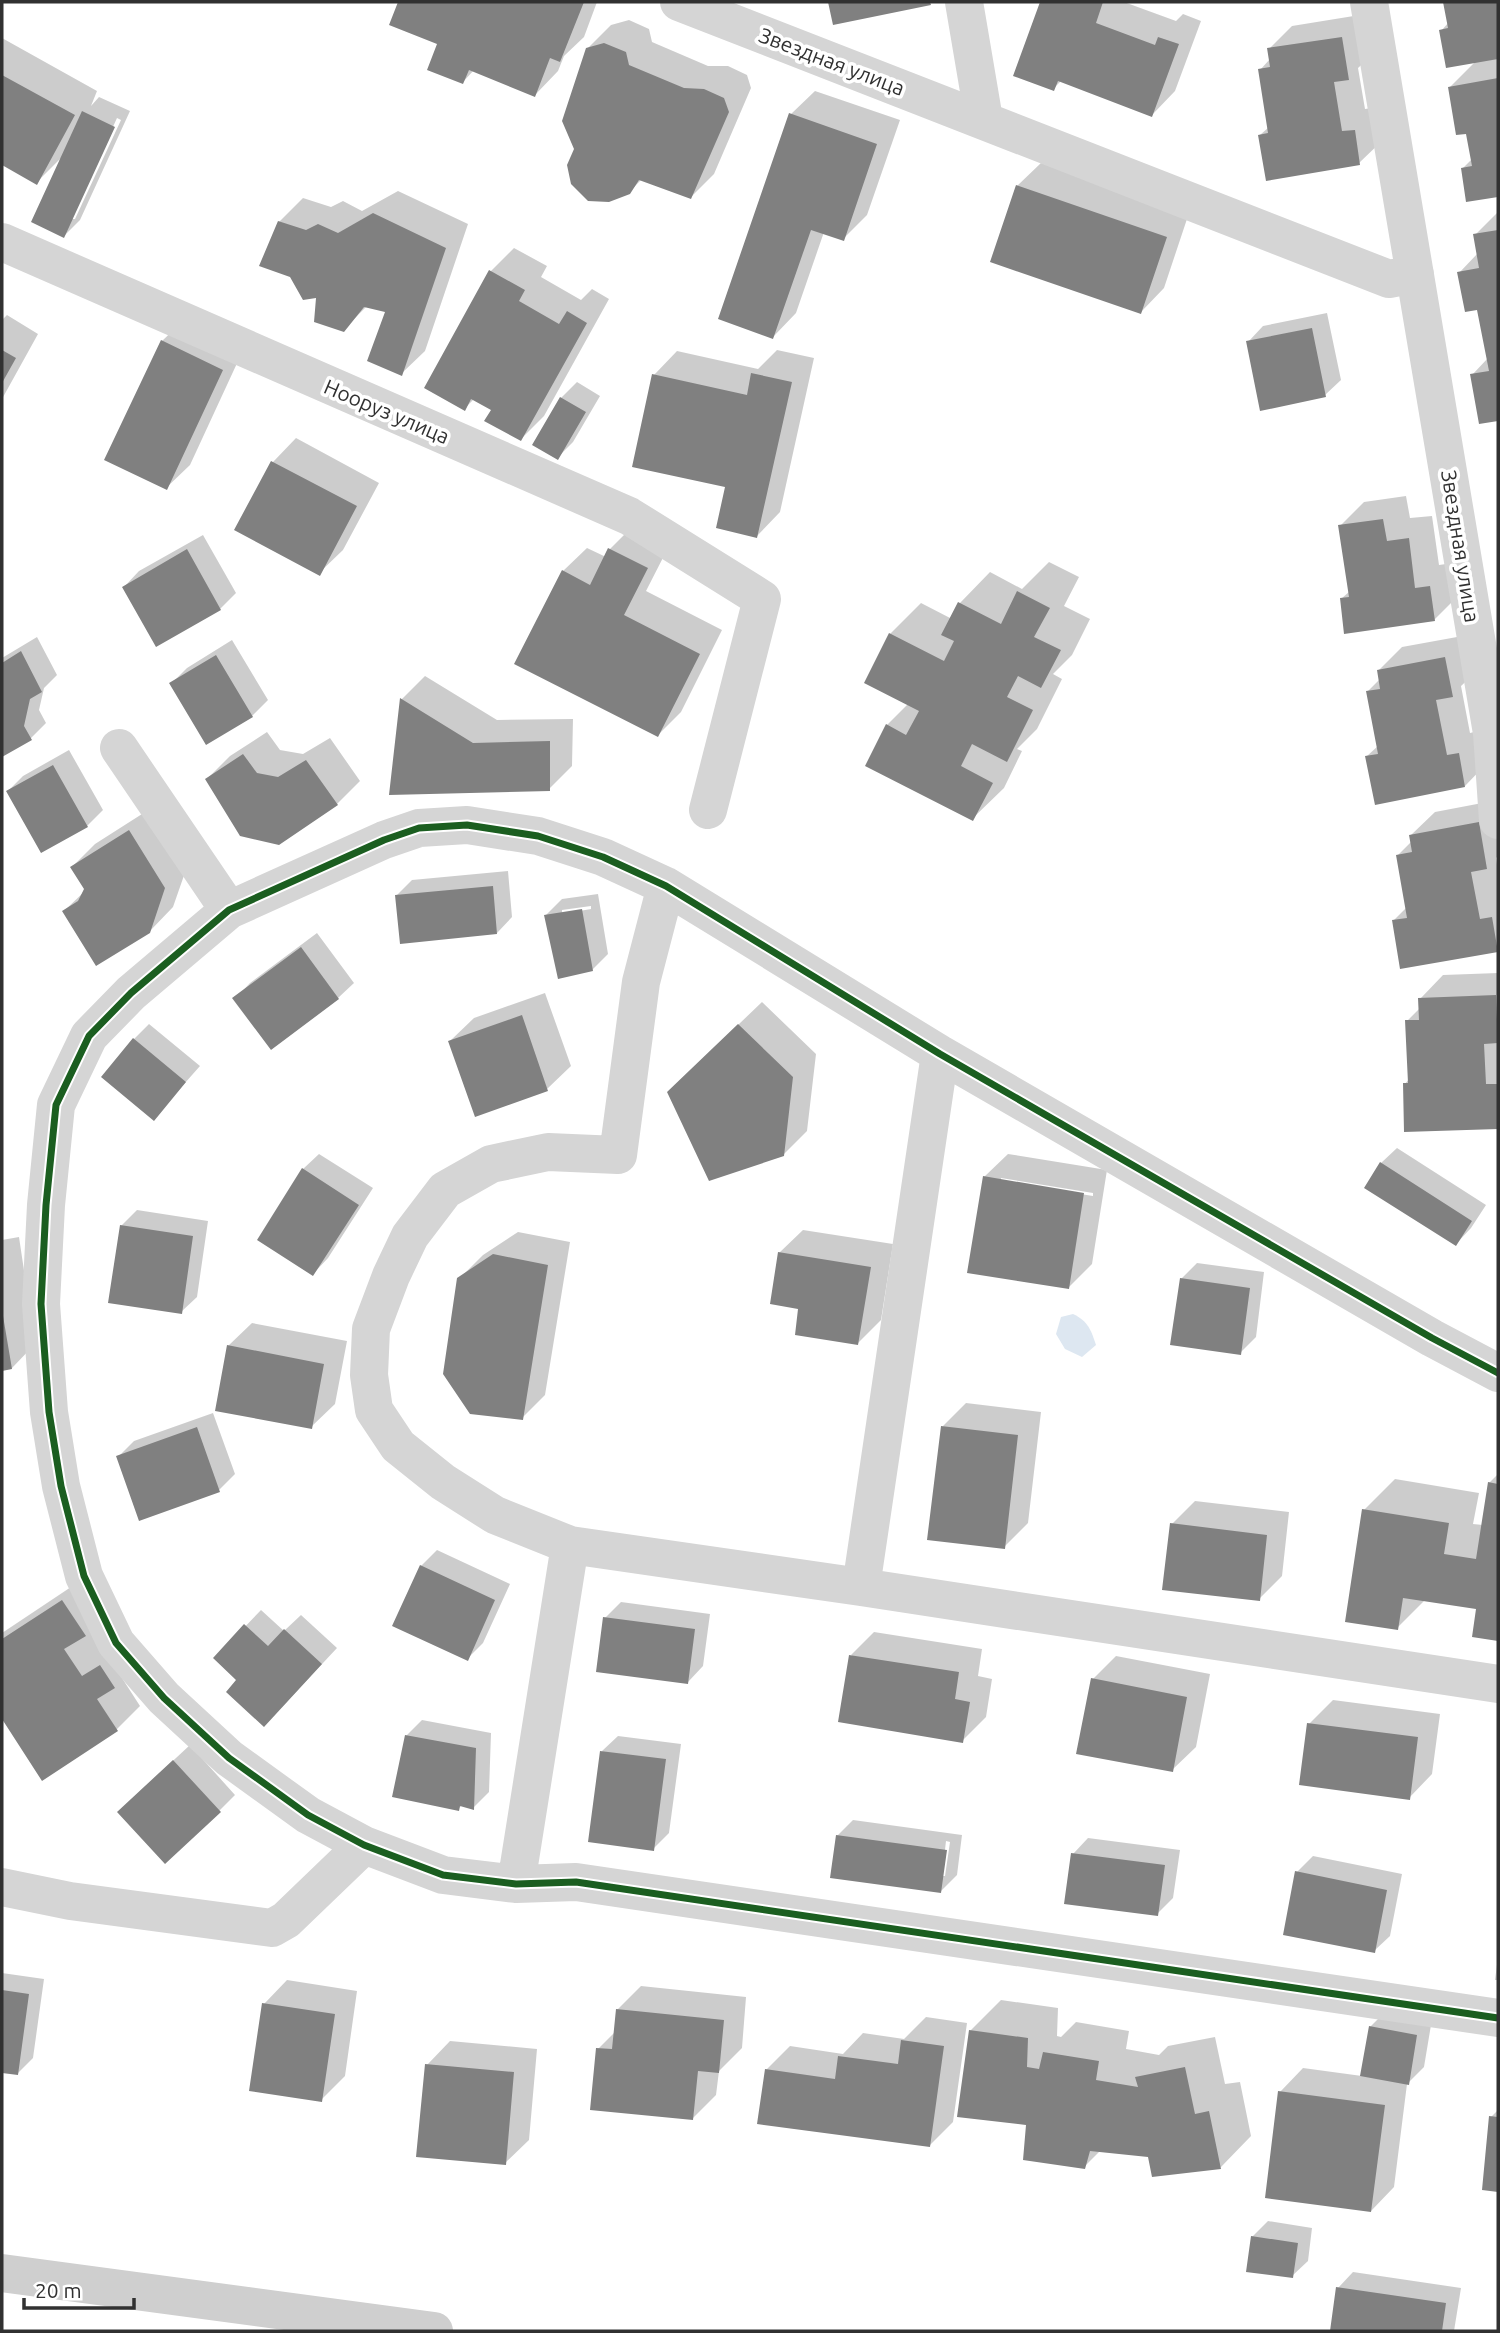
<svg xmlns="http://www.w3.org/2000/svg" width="1500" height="2333" font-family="Ubuntu,sans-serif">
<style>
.water{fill:#dde7f1}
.shadow{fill:#0003;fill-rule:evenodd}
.building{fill:#808080}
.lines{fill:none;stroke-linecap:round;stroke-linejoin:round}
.minor{stroke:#d5d5d5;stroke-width:38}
.secondary{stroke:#cfcfcf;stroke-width:38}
.cycleway-casing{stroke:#fff;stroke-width:11}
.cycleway{stroke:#1b5e20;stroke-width:7}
.labels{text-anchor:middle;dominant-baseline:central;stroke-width:7;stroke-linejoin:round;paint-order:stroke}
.street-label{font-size:21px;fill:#313131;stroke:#fff}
</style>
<rect width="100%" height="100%" fill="#fff"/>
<path class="water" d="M1073,1314c15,7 18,16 23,31l-14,12 -17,-8 -9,-15 5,-17z"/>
<path class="shadow" d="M400,2h197l-13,35 -20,19 -6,15 -23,24 -61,-25 -11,12 -24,-39 -48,-19z
M830,2h101l-97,21z
M1042,2h82l52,19 7,-7 18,7 -26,70 -23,24 -91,-34 -8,8 -38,-14z
M1445,2h53v193l-31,5 -5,-31 10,-10 -4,-27 -18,-45 26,-26 -35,-30 8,-9z
M1366,14l6,41 -14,13 7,41 13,-2 5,33 -24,23 -99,-28 9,-8 -9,-57 10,-11 -1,-10 23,-23z
M629,20l20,9 3,13 56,24h20l19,9 4,13 -37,86 -23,23 -49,-18 -13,13 -53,-43 11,-100 24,-24z
M2,38l95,53 -6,15 8,-9 31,14 -50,109 -16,16 -1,-80 -26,26 -35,-19zM117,118l4,2 -46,99h-4z
M815,91l85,29 -33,95 -24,24 -19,-7 -28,81 -23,24 18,-223z
M1041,163l148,50 -25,75 -23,24 -124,-126z
M398,191l70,33 -43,127 -24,23 -13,-63 -21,-5 -24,24 -25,-34 -39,-74 24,-24 28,9 12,-6 19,10z
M1498,212v207l-18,3 -8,-47 16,-17 -9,-50 -20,-35 19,-20 -3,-18z
M514,248l33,18 -6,11 40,23 11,-11 17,10 -65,117 -23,23 -28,-30 -19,-10 -9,9 26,-137z
M1327,313l14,67 -16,15 -77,-53 15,-16z
M7,315l31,19 -36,65v-79z
M186,318l59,28 -55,119 -24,23 -4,-147z
M777,350l37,8 -34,154 -23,24 -30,-50 -73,-111 23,-24 81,18z
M577,382l23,14 -27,46 -15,15 3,-59z
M296,438l83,45 -36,67 -24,23 -82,-44 36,-67z
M1406,496l4,22 22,-2 7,49 14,-2 5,33 -24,24 -93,-21 9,-8 -10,-65 24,-24z
M633,526l37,18 -24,47 76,39 -41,82 -23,23 -95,-164 24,-23 19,9 4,-8z
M203,535l33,58 -16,16 -96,-22 15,-16z
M1049,562l30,15 -15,29 26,13 -18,36 -19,19 9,5 -25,50 -20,20 5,2 -18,37 -31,30 -86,-93 22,-22 -19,-69 31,-31 31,16 8,-16 30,-31 32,17z
M1468,635l8,37 -15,14 9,47 12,-3 6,32 -23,24 -98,-30 11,-10 -11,-54 13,-13 -1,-9 23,-23z
M37,637l20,38 -13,13 -5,22 7,13 -15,15 -29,17v-97z
M232,640l36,60 -16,16 -45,27 -36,-59 16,-16z
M425,676l72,44 76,-1 -1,47 -23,23 -158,4 11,-94z
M267,732l13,18 23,4 27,-16 30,43 -23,23 -130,-25 23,-23z
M69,750l34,60 -16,16 -79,-35 15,-15z
M1498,800v56l-2,2 2,13v78l-105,-28 14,-14 -9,-52 14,-14 -1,-6 24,-23z
M153,807l35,57 -15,43 -24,25 -85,-21 22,-21 -14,-23 23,-23z
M508,871l4,46 -15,16 -101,-37 16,-16z
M598,894l10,60 -16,16 -46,-55 16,-16zM591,906v3l-29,5v-4z
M317,933l37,50 -16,15 -103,1 15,-16z
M1498,973v154l-92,3 -1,-46 4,-5 -2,-58 13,-13v-9l23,-24z
M545,993l26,73 -24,23 -71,26 -26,-74 24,-23z
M762,1002l54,52 -9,77 -24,24 -91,-86z
M149,1024l51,42 -46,52 -20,-79z
M1397,1148l89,57 -15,23 -15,16 -75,-81z
M319,1154l54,34 -45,70 -15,16 -10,-105z
M1008,1154l99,16 -15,94 -24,24 -84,-111zM1001,1178l92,15v3l-92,-15z
M137,1210l71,11 -11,76 -16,15 -60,-86z
M803,1230l90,14 -12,76 -23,23 -58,-36 -21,-54z
M518,1232l52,10 -25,153 -23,23 -63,-139 24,-24z
M19,1237l16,107 -23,24 -10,1v-129z
M1197,1263l67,9 -8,65 -16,16 -59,-74z
M252,1323l95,18 -12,63 -24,23 -83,-81z
M966,1403l75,9 -13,111 -24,24 -61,-121z
M213,1413l22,61 -16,16 -101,-33 16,-16z
M1498,1474v165l-24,-4 4,-27 -53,-8 -28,28 -33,-118 31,-31 84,14 -6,31 10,1 6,-42z
M1195,1501l94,11 -7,64 -23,23 -87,-75z
M437,1550l73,34 -27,59 -16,16 -46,-93z
M86,1577l36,101 18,28 -23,23 -75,49 -40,-62v-83z
M621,1602l89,12 -7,52 -15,16 -83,-64z
M261,1610l23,21 17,-16 36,33 -57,61 -41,-29 -24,-22z
M874,1632l108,17 -4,27 14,3 -6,38 -24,24 -111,-86z
M1116,1656l94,18 -14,73 -24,23 -79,-91z
M1333,1700l107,14 -8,60 -23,24 -100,-74z
M422,1720l69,13 -2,59 -16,16 -11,-3 -4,4 -52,-73z
M618,1736l63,8 -12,89 -16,16 -51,-98z
M190,1745l45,50 -16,16 -84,-15z
M853,1820l109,15 -5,40 -16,16 -104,-55zM946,1841l4,1 -5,34h-3z
M1088,1838l92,12 -7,48 -16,16 -84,-60z
M1313,1856l89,18 -12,62 -16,15 -77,-79z
M1498,1957v23h-3z
M2,1973l42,6 -11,79 -16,16 -15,-3z
M287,1980l70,11 -12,85 -24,24 -57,-96z
M641,1986l105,11 -4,51 -23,23 -3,24 -23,23 -95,-69 17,-17 2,-22z
M1001,2000l57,8 -1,28 4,1 15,-15 53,9 -3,18 33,6 9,-9 47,-9 10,47 15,-2 11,54 -30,31 -71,-12 -49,-5 -17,17 -56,-43 -58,-93z
M1386,2011l46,8 -8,48 -17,17 -13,103 -23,24 -91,-119 23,-24 59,8 8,-49z
M926,2017l41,6 -14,99 -24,24 -163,-76 24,-24 53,8 20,-21 41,6z
M450,2041l87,8 -8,91 -24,23 -78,-98z
M1498,2110v80l-14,-1 7,-72z
M1268,2221l44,7 -4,33 -16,15 -40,-39z
M1353,2272l108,16 -7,43h-122l6,-43z"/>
<path class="building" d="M398,2h186l-24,60 -10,-4 -15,39 -66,-27 -6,14 -36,-14 10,-26 -48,-19z
M828,2h102l1,3 -98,20z
M1040,2h63l-7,21 59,22 3,-8 21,7 -27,73 -94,-36 -4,10 -41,-15z
M1443,2h55v57l-52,9 -7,-38 9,-2z
M1342,37l7,43 -15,2 8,49 13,-1 5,35 -94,16 -8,-46 10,-2 -10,-64 12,-2 -3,-19z
M604,43l22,9 3,13 55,23 20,1 20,9 5,14 -38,87 -52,-19 -9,14 -21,8 -21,-1 -17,-17 -4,-19 7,-16 -12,-28 24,-73z
M2,75l73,40 -38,70 -35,-20z
M1498,78v119l-32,5 -5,-34 11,-2 -6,-32 -10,1 -8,-48z
M82,111l33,16 -51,111 -33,-16z
M789,113l88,31 -33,97 -33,-11 -38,109 -55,-20z
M1016,185l151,52 -26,77 -151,-52z
M373,213l73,35 -44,128 -35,-15 18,-49 -21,-5 -20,25 -30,-10 2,-24 -13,2 -13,-23 -31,-11 19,-45 28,9 12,-6 20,9z
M1498,230v191l-19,3 -9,-50 19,-3 -12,-61 -12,2 -8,-40 22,-4 -6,-34z
M489,270l36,20 -6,11 40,23 8,-13 20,12 -66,118 -37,-20 7,-11 -20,-11 -6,12 -41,-23z
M1312,328l14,69 -66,14 -14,-70z
M161,340l62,30 -56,120 -63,-30z
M2,350l14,8 -14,25z
M751,373l41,9 -35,156 -41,-10 9,-41 -93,-20 20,-93 95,21z
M560,397l26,15 -28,48 -26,-15z
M271,461l86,45 -37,70 -86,-46z
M1383,519l4,22 22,-3 6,50 15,-2 5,35 -91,13 -4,-36 9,-1 -11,-72z
M608,548l40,20 -24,47 76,39 -42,83 -144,-73 48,-94 28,15z
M187,549l34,61 -65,37 -34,-60z
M1017,591l33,17 -16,29 27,13 -20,38 -23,-12 -11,21 26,13 -26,52 -35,-18 -11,22 32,17 -20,38 -108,-55 21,-42 20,11 13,-24 -55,-28 25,-50 55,28 10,-20 -13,-6 17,-33 43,22z
M21,651l21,41 -12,7 -6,27 8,14 -30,17v-94z
M216,655l37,62 -47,28 -37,-62z
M1445,657l8,40 -17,3 11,55 12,-2 6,34 -90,18 -10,-49 13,-2 -12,-63 14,-2 -3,-19z
M400,698l73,45 77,-2v50l-161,4z
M243,754l14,19 21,4 28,-17 32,45 -59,40 -39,-9 -35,-57z
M53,765l35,62 -47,26 -35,-62z
M1479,822l8,47 -16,3 9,47 12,-2 6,35 -98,17 -8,-49 15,-2 -11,-63 16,-3 -3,-17z
M129,830l36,58 -15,45 -54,33 -34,-55 16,-10 6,-12 -14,-22z
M493,886l4,48 -97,10 -5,-49z
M582,909l11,62 -35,8 -14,-64z
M301,947l38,52 -68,51 -39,-52z
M1496,995l2,48 -14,1 2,40h12v45l-94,3 -1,-49h5l-3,-63h14l-1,-22z
M522,1015l26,76 -73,26 -27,-76z
M738,1024l55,53 -9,79 -75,25 -42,-89z
M133,1038l53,44 -32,39 -53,-44z
M1380,1162l92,59 -16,25 -92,-58z
M302,1168l57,37 -46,71 -56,-36z
M983,1176l101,17 -15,96 -102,-16z
M120,1225l73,11 -11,78 -74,-11z
M778,1252l93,15 -13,78 -63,-10 3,-26 -28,-5z
M493,1254l55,11 -25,155 -53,-6 -27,-40 14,-96z
M1180,1278l70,10 -9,67 -71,-10z
M2,1310l10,59 -10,2z
M227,1345l97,19 -12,65 -97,-18z
M941,1426l77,9 -13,114 -78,-9z
M197,1427l23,65 -81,29 -23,-65z
M1488,1482l10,2v157l-26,-4 4,-28 -73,-11 -5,32 -53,-8 17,-113 87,14 -5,31 32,5z
M1170,1523l97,12 -7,66 -98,-11z
M420,1565l75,35 -27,61 -76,-35z
M62,1600l24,36 -22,13 18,27 18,-11 15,23 -18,11 21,32 -76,50 -40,-62v-80z
M603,1617l92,12 -7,55 -92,-12z
M244,1624l24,22 16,-17 38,35 -58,63 -38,-35 10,-12 -23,-22z
M849,1655l110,17 -4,27 15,3 -7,41 -125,-21z
M1091,1678l96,19 -14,75 -97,-18z
M1307,1723l111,14 -8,63 -111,-15z
M405,1735l71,13 -2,62 -14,-4 -1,5 -67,-14z
M600,1751l66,8 -12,92 -66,-9z
M173,1760l48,52 -56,52 -48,-52z
M836,1835l111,15 -6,43 -111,-15z
M1071,1853l94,12 -7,51 -94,-12z
M1295,1871l92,19 -12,63 -92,-18z
M2,1990l27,4 -11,81 -16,-2z
M262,2003l73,11 -13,88 -73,-11z
M616,2009l108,11 -5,53 -21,-2 -5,49 -103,-10 6,-62 16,1z
M1369,2026l48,9 -8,50 -49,-9z
M969,2030l59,8 -1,29 12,2 4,-17 56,9 -3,19 42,7 -3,-10 50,-10 10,47 14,-3 12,58 -69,8 -4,-20 -58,-6 -5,18 -62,-9 3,-35 -69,-8z
M901,2040l43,6 -14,101 -173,-23 8,-55 70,10 3,-23 60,8z
M425,2064l89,8 -8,93 -90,-8z
M1278,2091l107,14 -14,107 -106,-14z
M1489,2116l9,1v75l-16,-2z
M1251,2236l47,7 -5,35 -47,-6z
M1336,2287l110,16 -4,28h-112z"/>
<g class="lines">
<path class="minor" d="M679,2l710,277 26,-5
M964,2l20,118
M1369,2l123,731 6,87
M2,242l627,274 133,83 -54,211
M119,748l110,162
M666,886l-25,96 -23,173 -70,-3 -57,12 -46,26 -35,46 -19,40 -20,53 -2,46 5,35 24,36 45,36 52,33 75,30 291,42 637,97
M1498,1373l-66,-35 -492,-284 -274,-168 -63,-29 -65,-21 -71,-11 -48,3 -35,12 -155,70 -98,83 -42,43 -33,69 -10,100 -5,99 8,108 12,74 23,90 32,67 48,55 65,60 79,57 56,30 79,30 73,9 60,-2 922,136
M861,1587l79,-533
M516,1884l54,-339
M2,1887l68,14 202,27 14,-8 78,-75"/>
<path class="secondary" d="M2,2273l432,58"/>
<g class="cycleway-casing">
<path id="cycleway" d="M1498,1373l-66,-35 -492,-284 -274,-168 -63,-29 -65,-21 -71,-11 -48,3 -35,12 -155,70 -98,83 -42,43 -33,69 -10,100 -5,99 8,108 12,74 23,90 32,67 48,55 65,60 79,57 56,30 79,30 73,9 60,-2 922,136"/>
</g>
<use href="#cycleway" class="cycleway"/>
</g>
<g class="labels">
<g class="street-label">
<text transform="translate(832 61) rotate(21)">Звездная улица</text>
<text transform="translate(387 411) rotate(23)">Нооруз улица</text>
<text transform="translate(1461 546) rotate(81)">Звездная улица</text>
</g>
</g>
<rect width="1500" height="2333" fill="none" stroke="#313131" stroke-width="7"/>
<path d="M24 2298v10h110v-10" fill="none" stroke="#313131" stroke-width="3.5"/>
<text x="35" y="2298" font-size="21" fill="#313131" stroke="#ffffff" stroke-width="5" paint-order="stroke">20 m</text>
</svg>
